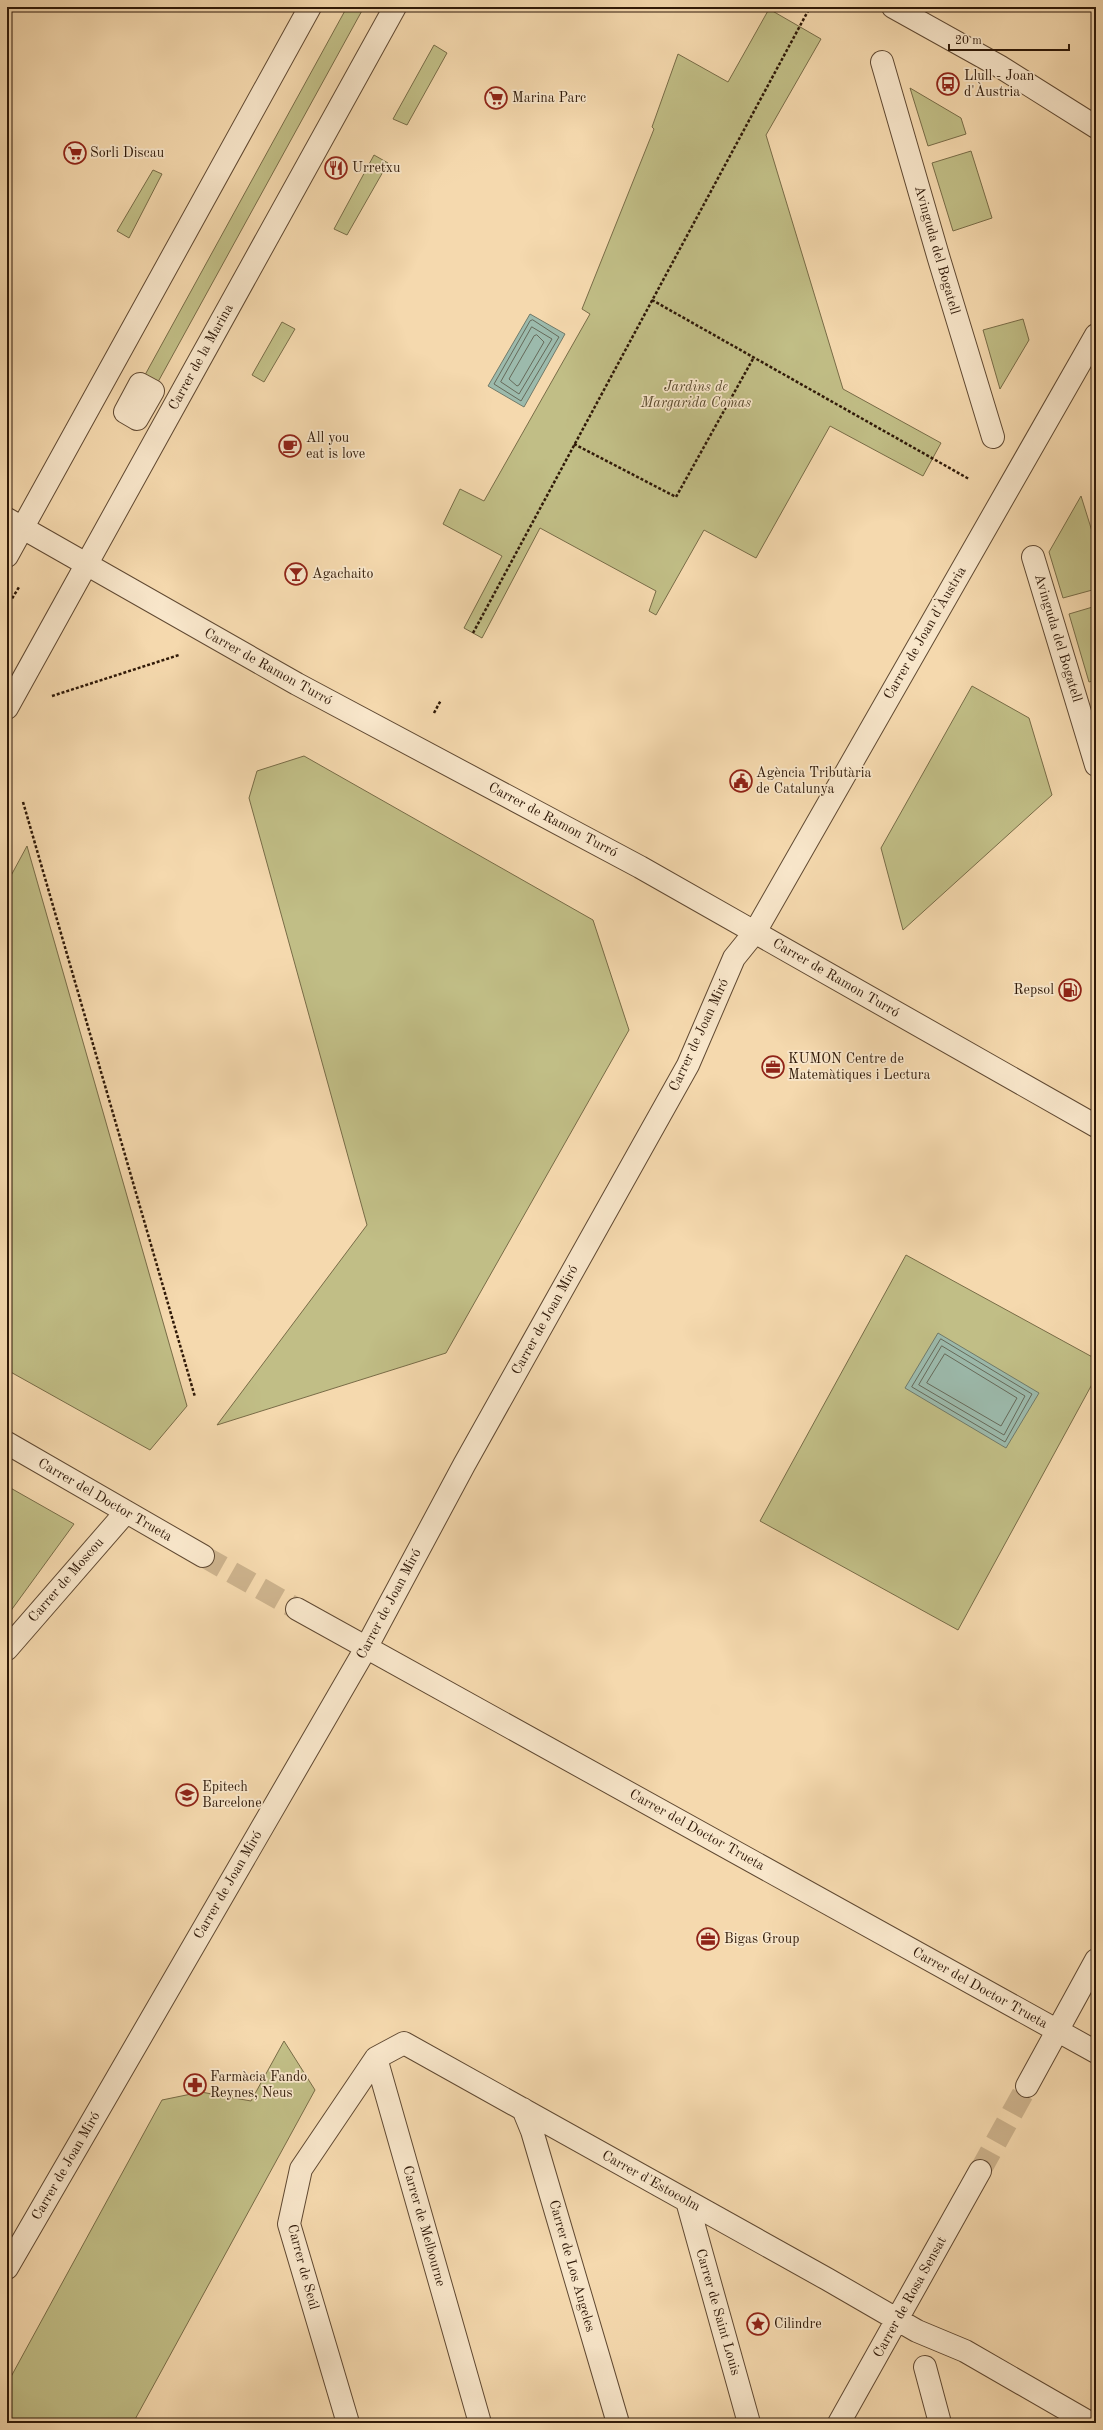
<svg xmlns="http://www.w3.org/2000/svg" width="1103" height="2430" font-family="'Old Standard TT',serif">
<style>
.green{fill:#c1be86;stroke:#786c47}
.water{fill:#9cbaac;stroke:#707a6a}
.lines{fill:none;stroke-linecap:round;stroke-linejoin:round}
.shore{stroke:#666a5a;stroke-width:1}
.minor-tunnel{stroke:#cdb38d;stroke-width:22;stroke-dasharray:22 11;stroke-linecap:butt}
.minor-casing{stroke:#604932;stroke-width:24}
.path{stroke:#2f1908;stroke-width:2.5;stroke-dasharray:3 2;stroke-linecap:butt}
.minor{stroke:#f8e6ca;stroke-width:22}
.labels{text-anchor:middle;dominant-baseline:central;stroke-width:3.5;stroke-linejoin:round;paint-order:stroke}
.poi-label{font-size:14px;fill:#2f1908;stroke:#f8e6ca;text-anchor:start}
.street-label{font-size:14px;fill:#2f1908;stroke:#f8e6ca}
.park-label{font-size:14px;font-style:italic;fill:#5b4b2e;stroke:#f8e6ca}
</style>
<rect width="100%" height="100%" fill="#f5d9ae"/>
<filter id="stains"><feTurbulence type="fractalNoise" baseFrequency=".005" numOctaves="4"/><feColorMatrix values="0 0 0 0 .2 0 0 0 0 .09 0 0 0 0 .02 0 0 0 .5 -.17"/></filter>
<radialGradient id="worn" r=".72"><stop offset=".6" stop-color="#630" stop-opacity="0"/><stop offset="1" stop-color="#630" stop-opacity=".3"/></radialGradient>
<path class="green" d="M347,7h17l-211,384 -13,-7z
M769,9l52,30 -55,96 77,254 98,54 -18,33 -93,-50 -74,132 -52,-28 -48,85 -7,-4 7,-20 -116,-63 -58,110 -18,-10 38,-72 -59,-32 17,-35 24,12 106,-187 -8,-5 72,-180 -2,-2 26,-73 50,28z
M434,45l13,8 -40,72 -14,-6z
M910,88l51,30 5,16 -38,12z
M971,151l21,67 -39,13 -21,-68z
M374,155l14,8 -41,72 -13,-6z
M153,170l9,4 -33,64 -12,-7z
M1023,319l6,21 -29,49 -17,-59z
M282,322l13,7 -31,53 -12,-7z
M1081,496l15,48v45l-33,9 -14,-46z
M1096,606v74l-7,2 -20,-68z
M972,686l57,32 23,77 -149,135 -22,-82z
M304,756l289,164 36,110 -183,323 -229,72 150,-200 -118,-427 8,-27z
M27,846l160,560 -37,44 -143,-80v-487z
M906,1255l190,104v18l-138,253 -198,-109z
M7,1486l67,38 -67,92z
M284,2041l31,49 -182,333h-115l-11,-6v-33l155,-284 39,-8 50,9z"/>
<path class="water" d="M530,314l35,20 -41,73 -36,-21z
M938,1333l101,60 -33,55 -101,-60z"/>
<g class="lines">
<path class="shore" d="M533,320l26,17 -38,64 -27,-17 36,-63z
M532,327l20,12 -33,55 -18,-12z
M537,335l7,7 -25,43 -2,1 -8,-7 25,-43z
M941,1339l91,55 -27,48 -93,-55z
M942,1346l83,50 -21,39 -85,-50z
M945,1354l72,44 -16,28 -74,-43z"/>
<path class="minor-tunnel" d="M203,1556l94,53
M980,2171l47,-85"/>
<g class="minor-casing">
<path id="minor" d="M893,7l106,59 97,61
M882,62l57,197 54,178
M140,384l13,7 -16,28 -12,-7z
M7,519l290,165 343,183 456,259
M7,556l303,-549
M1033,557l63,208
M7,708l388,-701
M7,1443l196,113
M297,1609l799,443
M7,1649l119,-137
M1027,2086l69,-126
M523,2109l9,22 86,292
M687,2201l62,222
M7,2268l359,-620 98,-183 224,-400 46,-107 21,-26 341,-597
M925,2367l15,56
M348,2423l-59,-199 12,-55 75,-111
M480,2423l-104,-365 28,-15 423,236 90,52 48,20 125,72
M839,2423l141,-252"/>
</g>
<path class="path" d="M652,300l317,179
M574,444l102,53 78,-140
M7,607l12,-20
M473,633l335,-622
M52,696l127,-41
M434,713l7,-13
M23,802l172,595"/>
<use href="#minor" class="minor"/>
</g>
<defs>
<g id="bus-ring" transform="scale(1.15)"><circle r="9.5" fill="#f8e6ca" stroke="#8f2418" stroke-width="1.5"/><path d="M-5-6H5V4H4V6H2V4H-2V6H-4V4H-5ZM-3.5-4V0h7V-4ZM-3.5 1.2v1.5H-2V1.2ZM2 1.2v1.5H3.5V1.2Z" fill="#8f2418"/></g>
<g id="supermarket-ring" transform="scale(1.15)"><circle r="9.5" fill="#f8e6ca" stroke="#8f2418" stroke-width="1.5"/><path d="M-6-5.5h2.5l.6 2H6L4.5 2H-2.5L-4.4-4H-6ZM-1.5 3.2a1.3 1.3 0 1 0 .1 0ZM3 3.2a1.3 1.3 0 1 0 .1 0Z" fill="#8f2418"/></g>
<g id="restaurant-ring" transform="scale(1.15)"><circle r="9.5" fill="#f8e6ca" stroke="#8f2418" stroke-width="1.5"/><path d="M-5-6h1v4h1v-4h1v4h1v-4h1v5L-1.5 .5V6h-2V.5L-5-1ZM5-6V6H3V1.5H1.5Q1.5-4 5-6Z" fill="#8f2418"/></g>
<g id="cafe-ring" transform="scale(1.15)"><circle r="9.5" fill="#f8e6ca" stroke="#8f2418" stroke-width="1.5"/><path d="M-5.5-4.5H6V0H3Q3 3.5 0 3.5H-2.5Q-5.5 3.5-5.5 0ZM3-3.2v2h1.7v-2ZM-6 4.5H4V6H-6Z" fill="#8f2418"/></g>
<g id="bar-ring" transform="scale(1.15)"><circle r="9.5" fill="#f8e6ca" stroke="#8f2418" stroke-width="1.5"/><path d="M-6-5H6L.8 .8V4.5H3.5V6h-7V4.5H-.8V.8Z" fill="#8f2418"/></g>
<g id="civic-ring" transform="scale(1.15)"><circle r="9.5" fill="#f8e6ca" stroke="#8f2418" stroke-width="1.5"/><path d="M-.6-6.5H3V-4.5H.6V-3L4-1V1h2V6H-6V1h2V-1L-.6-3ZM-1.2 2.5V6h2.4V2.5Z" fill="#8f2418"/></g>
<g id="fuel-ring" transform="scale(1.15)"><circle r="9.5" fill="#f8e6ca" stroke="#8f2418" stroke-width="1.5"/><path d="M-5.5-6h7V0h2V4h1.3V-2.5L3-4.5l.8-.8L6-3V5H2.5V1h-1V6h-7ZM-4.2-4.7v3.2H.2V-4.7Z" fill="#8f2418"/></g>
<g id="office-ring" transform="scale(1.15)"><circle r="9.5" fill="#f8e6ca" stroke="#8f2418" stroke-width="1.5"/><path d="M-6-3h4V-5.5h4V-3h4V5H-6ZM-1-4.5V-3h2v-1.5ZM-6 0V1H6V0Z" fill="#8f2418"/></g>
<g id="school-ring" transform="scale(1.15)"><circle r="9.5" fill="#f8e6ca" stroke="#8f2418" stroke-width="1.5"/><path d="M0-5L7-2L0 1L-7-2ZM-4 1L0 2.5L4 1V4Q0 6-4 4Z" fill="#8f2418"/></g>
<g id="pharmacy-ring" transform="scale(1.15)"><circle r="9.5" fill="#f8e6ca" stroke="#8f2418" stroke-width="1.5"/><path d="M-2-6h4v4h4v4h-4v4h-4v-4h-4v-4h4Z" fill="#8f2418"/></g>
<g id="sight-ring" transform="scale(1.15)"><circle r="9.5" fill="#f8e6ca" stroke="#8f2418" stroke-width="1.5"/><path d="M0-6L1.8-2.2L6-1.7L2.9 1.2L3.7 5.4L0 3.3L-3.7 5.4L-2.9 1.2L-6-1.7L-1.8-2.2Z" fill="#8f2418"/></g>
</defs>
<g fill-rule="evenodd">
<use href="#bus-ring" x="948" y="84"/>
<use href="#supermarket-ring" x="496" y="98"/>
<use href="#supermarket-ring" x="75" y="153"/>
<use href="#restaurant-ring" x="336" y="168"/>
<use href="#cafe-ring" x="290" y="446"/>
<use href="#bar-ring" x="296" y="574"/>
<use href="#civic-ring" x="741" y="781"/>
<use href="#fuel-ring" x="1070" y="990"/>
<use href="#office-ring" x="773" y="1067"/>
<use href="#school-ring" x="187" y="1795"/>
<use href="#office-ring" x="708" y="1939"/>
<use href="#pharmacy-ring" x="195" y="2085"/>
<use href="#sight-ring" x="758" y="2324"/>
</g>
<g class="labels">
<g class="poi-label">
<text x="964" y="76">Llull - Joan<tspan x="964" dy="16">d'Àustria</tspan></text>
<text x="512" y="98">Marina Parc</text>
<text x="90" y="153">Sorli Discau</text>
<text x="352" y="168">Urretxu</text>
<text x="306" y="438">All you<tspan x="306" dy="16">eat is love</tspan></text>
<text x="312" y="574">Agachaito</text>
<text x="756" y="773">Agència Tributària<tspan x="756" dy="16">de Catalunya</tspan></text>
<text x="1054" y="990" text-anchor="end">Repsol</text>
<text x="788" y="1059">KUMON Centre de<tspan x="788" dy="16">Matemàtiques i Lectura</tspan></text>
<text x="202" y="1787">Epitech<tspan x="202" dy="16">Barcelone</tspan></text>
<text x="724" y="1939">Bigas Group</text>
<text x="210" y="2077">Farmàcia Fando<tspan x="210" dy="16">Reynes, Neus</tspan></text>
<text x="774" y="2324">Cilindre</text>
</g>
<g class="street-label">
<text transform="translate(937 250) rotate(74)">Avinguda del Bogatell</text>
<text transform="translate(201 357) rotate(-61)">Carrer de la Marina</text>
<text transform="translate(925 633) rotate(-60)">Carrer de Joan d'Àustria</text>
<text transform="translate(1058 638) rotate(73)">Avinguda del Bogatell</text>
<text transform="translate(268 667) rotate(29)">Carrer de Ramon Turró</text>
<text transform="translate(553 820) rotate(28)">Carrer de Ramon Turró</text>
<text transform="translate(836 978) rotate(30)">Carrer de Ramon Turró</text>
<text transform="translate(699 1035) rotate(-65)">Carrer de Joan Miró</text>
<text transform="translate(545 1320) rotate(-61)">Carrer de Joan Miró</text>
<text transform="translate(105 1500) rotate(30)">Carrer del Doctor Trueta</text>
<text transform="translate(66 1580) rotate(-49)">Carrer de Moscou</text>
<text transform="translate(389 1604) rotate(-62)">Carrer de Joan Miró</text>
<text transform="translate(697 1830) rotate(29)">Carrer del Doctor Trueta</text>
<text transform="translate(228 1885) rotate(-60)">Carrer de Joan Miró</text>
<text transform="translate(980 1988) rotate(29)">Carrer del Doctor Trueta</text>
<text transform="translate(66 2166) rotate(-60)">Carrer de Joan Miró</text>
<text transform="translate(651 2181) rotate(29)">Carrer d'Estocolm</text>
<text transform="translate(424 2226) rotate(74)">Carrer de Melbourne</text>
<text transform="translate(572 2266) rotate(74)">Carrer de Los Angeles</text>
<text transform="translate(303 2267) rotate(75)">Carrer de Seúl</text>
<text transform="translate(910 2297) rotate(-61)">Carrer de Rosa Sensat</text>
<text transform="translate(718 2312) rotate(74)">Carrer de Saint Louis</text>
</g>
<g class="park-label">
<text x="696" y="387">Jardins de<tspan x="696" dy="16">Margarida Comas</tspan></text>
</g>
</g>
<rect width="1103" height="2430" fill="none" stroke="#f5d9ae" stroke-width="24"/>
<rect x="8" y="8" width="1087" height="2414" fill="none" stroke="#2f1908" stroke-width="2"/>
<rect x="12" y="12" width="1079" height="2406" fill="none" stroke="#2f1908"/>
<path d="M949 44v6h120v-6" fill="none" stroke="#2f1908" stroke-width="2"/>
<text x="955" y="44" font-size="12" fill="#2f1908" stroke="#f8e6ca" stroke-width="3" paint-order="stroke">20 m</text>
<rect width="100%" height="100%" filter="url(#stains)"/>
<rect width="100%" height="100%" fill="url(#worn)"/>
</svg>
